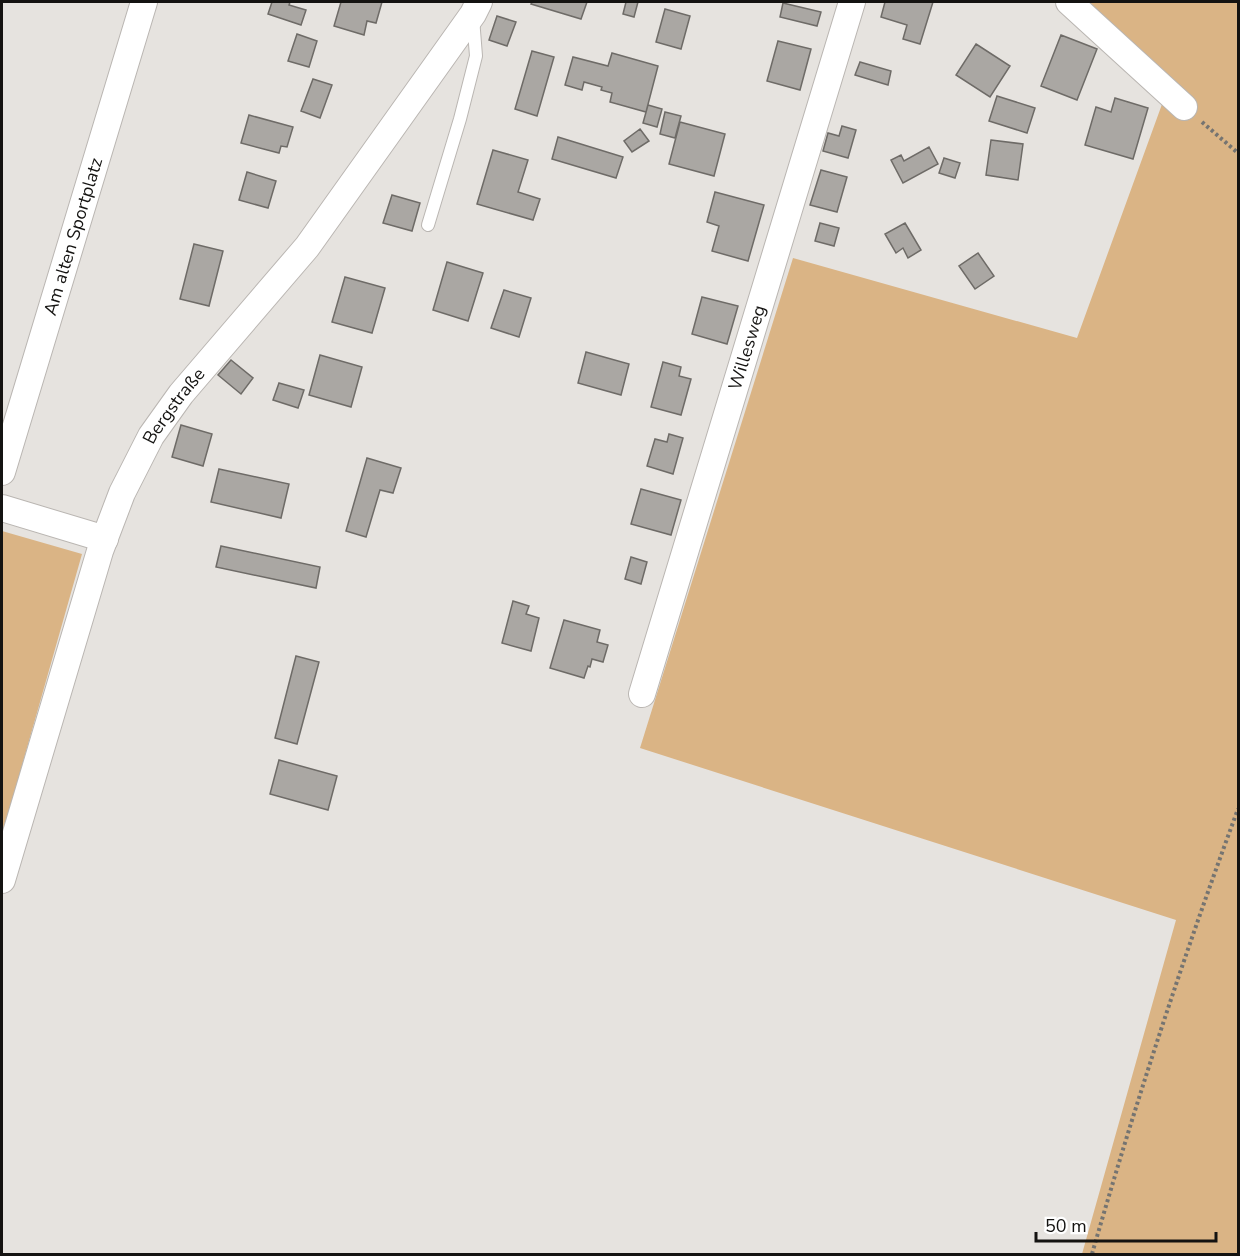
<svg xmlns="http://www.w3.org/2000/svg" width="1240" height="1256" font-family="'Nunito Sans',sans-serif">
<style>
.green{fill:#dab485}
.building{fill:#aaa7a3;stroke:#6e6b67;stroke-width:1.5}
.lines{fill:none;stroke-linecap:round;stroke-linejoin:round}
.lane-casing{stroke:#bab6b2;stroke-width:14}
.street-casing{stroke:#bab6b2;stroke-width:28}
.path{stroke:#757471;stroke-width:4;stroke-dasharray:3 3;stroke-linecap:butt}
.lane{stroke:#fff;stroke-width:12}
.street{stroke:#fff;stroke-width:26}
.labels{text-anchor:middle;dominant-baseline:central;stroke-width:4.5;stroke-linejoin:round;paint-order:stroke}
.street-label{font-size:18px;fill:#141311;stroke:#fff}
</style>
<rect width="100%" height="100%" fill="#e6e3df"/>
<path class="green" d="M1073,2h165v1252h-156l94,-334 -536,-172 153,-490 284,80 92,-253z
M2,531l80,23 -80,282z"/>
<path class="building" d="M272,2h18l-1,3 17,5 -5,15 -33,-11z
M341,2h41l-6,21 -9,-2 -3,14 -30,-9z
M532,2h55l-6,17 -50,-15z
M626,2h12l-4,15 -11,-3z
M885,2h48l-13,42 -17,-5 4,-14 -26,-8z
M783,3l38,9 -4,14 -37,-9z
M665,9l25,7 -9,33 -25,-7z
M497,16l19,6 -9,24 -18,-6z
M297,34l20,7 -8,26 -21,-6z
M1061,35l36,14 -20,51 -36,-14z
M778,41l33,8 -11,41 -33,-9z
M976,44l34,22 -20,31 -34,-22z
M532,51l22,6 -17,59 -22,-7z
M612,53l46,13 -12,46 -36,-10 2,-9 -11,-3 1,-3 -18,-5 -2,8 -17,-5 8,-28 35,9z
M860,62l31,9 -3,14 -33,-10z
M313,79l19,6 -12,33 -19,-7z
M997,96l38,12 -8,25 -38,-12z
M1115,98l33,10 -15,51 -48,-14 11,-38 15,5z
M648,105l14,4 -5,18 -14,-4z
M665,112l16,4 -6,22 -15,-4z
M249,115l44,12 -6,20 -6,-1 -2,7 -38,-10z
M680,122l45,12 -11,42 -45,-12z
M842,126l14,4 -8,28 -25,-7 5,-18 11,3z
M640,129l9,12 -17,11 -8,-11z
M558,137l65,20 -7,21 -64,-19z
M991,140l32,4 -5,36 -32,-5z
M929,147l9,17 -35,19 -12,-23 10,-5 3,6z
M493,150l35,10 -10,32 22,7 -7,21 -56,-16z
M944,158l16,5 -5,15 -16,-5z
M821,170l26,7 -10,35 -27,-7z
M247,172l29,9 -8,27 -29,-8z
M715,192l49,13 -16,56 -36,-10 7,-25 -12,-4z
M392,195l28,8 -8,28 -29,-8z
M820,223l19,5 -5,18 -19,-5z
M905,223l16,27 -13,8 -5,-10 -7,5 -11,-19z
M194,244l29,7 -14,55 -29,-7z
M978,253l16,23 -19,13 -16,-23z
M447,262l36,11 -15,48 -35,-11z
M345,277l40,11 -13,45 -40,-11z
M504,290l27,8 -12,39 -28,-9z
M702,297l36,9 -11,38 -35,-10z
M586,352l43,12 -8,31 -43,-12z
M320,355l42,12 -11,40 -42,-12z
M231,360l22,18 -12,16 -23,-19z
M663,362l18,5 -2,9 12,3 -10,36 -30,-8z
M279,383l25,7 -6,18 -25,-8z
M181,425l31,9 -9,32 -31,-9z
M669,434l14,4 -10,36 -26,-8 8,-27 12,3z
M367,458l34,10 -8,25 -13,-3 -14,47 -20,-6z
M219,469l70,15 -8,34 -70,-16z
M641,489l40,11 -10,35 -40,-11z
M221,546l99,21 -4,21 -100,-21z
M631,557l16,5 -6,22 -16,-5z
M513,601l16,5 -3,8 13,4 -8,33 -29,-8z
M564,620l36,10 -3,12 11,3 -5,17 -11,-3 -2,8 -2,-1 -4,12 -34,-10z
M296,656l23,6 -22,82 -22,-6z
M279,760l58,16 -9,34 -58,-16z"/>
<g class="lines">
<g class="lane-casing">
<path id="lane" d="M428,225l32,-106 16,-63 -3,-38"/>
</g>
<g class="street-casing">
<g id="street">
<path d="M1069,2l115,105"/>
<path id="s1" d="M2,472l142,-470"/>
<path d="M2,508l103,31"/>
<path id="s2" d="M642,694l210,-692"/>
<path id="s3" d="M2,880l98,-329 22,-58 29,-57 30,-42 126,-147 166,-233 6,-12"/>
</g>
</g>
<path class="path" d="M1202,122l36,31
M1092,1254c43,-150 92,-299 146,-445"/>
<use href="#lane" class="lane"/>
<use href="#street" class="street"/>
</g>
<g class="labels">
<g class="street-label">
<text stroke="none"><textPath href="#s1" startOffset="246">Am alten Sportplatz</textPath></text>
<text stroke="none"><textPath href="#s2" startOffset="362">Willesweg</textPath></text>
<text stroke="none"><textPath href="#s3" startOffset="507">Bergstraße</textPath></text>
</g>
</g>
<rect width="1240" height="1256" fill="none" stroke="#141311" stroke-width="6"/>
<path d="M1036 1232v9h180v-9" fill="none" stroke="#141311" stroke-width="3"/>
<text x="1045" y="1232" font-size="18" fill="#141311" stroke="#ffffff" stroke-width="4.5" paint-order="stroke">50 m</text>
</svg>
